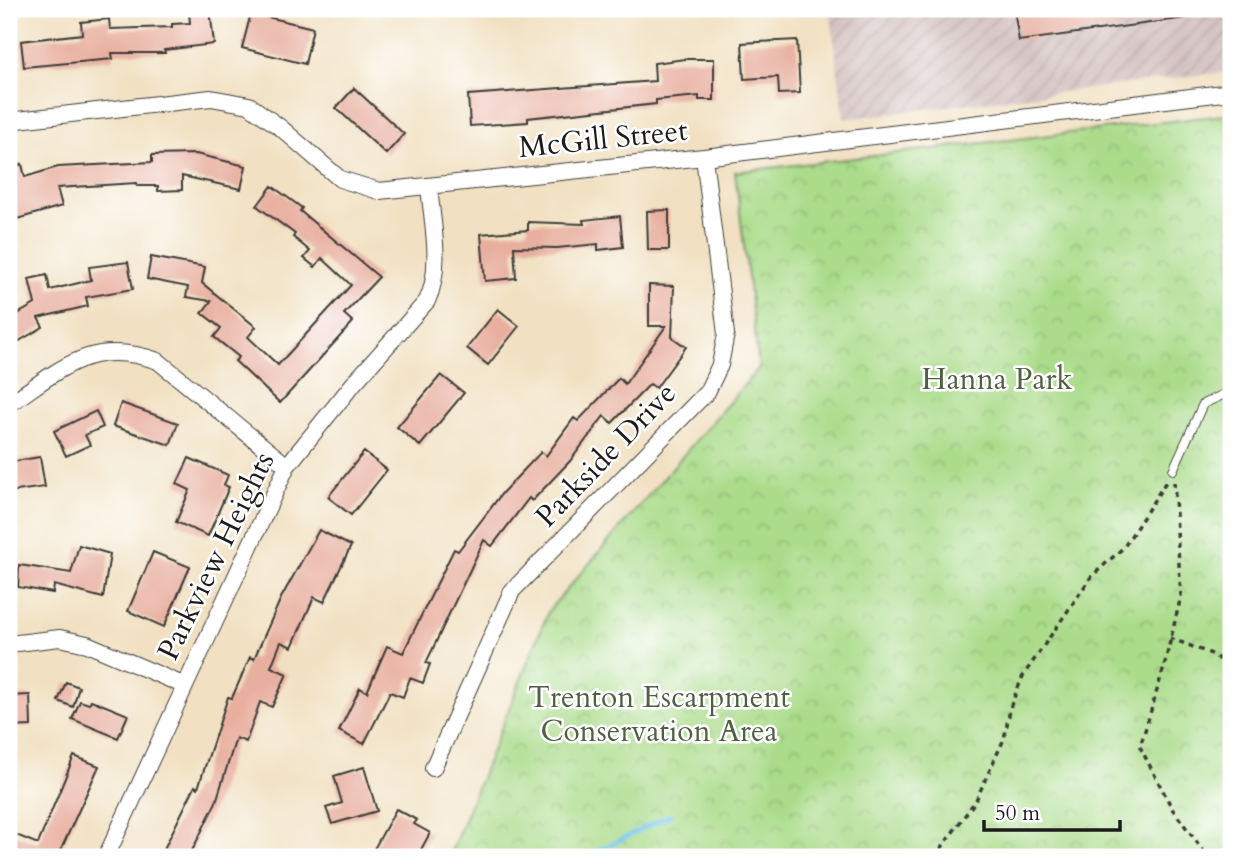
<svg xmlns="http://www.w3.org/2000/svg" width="1240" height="866" font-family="Cardo,serif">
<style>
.industrial{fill:url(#industrial-furrows)}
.park{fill:url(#park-crowns);stroke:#637c53;stroke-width:2}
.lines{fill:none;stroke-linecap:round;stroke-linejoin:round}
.stream{stroke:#6ac2e7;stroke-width:5}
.building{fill:#e8af9f}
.service-casing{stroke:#3c3a35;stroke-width:10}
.minor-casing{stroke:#3c3a35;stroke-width:18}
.path{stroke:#3c3a35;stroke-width:3.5;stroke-dasharray:5 5;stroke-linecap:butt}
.service{stroke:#fff;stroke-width:8}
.minor{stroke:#fff;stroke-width:16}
.labels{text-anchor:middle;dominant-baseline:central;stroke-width:5;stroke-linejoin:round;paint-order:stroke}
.street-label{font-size:30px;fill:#1c1c1c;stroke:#fff}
.park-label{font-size:30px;fill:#4e5f42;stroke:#fff}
</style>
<defs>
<pattern id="industrial-furrows" width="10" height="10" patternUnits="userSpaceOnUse" patternTransform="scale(1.75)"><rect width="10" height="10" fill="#d1bfbd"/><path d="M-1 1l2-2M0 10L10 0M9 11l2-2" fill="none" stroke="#b3a4a2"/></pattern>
<pattern id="park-crowns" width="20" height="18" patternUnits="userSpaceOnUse" patternTransform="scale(1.75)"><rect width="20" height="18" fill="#aadc8a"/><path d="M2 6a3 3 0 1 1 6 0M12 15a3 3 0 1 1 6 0" fill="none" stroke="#92bc76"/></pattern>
</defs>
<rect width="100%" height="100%" fill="#fff"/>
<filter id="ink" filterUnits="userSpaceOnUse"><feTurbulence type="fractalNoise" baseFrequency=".0143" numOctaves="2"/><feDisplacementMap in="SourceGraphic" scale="14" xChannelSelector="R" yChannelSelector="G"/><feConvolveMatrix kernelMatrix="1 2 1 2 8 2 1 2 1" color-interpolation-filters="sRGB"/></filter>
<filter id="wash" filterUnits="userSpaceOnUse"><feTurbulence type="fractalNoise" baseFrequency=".00686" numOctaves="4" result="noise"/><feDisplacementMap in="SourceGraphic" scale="28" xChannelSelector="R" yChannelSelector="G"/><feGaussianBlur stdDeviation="1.57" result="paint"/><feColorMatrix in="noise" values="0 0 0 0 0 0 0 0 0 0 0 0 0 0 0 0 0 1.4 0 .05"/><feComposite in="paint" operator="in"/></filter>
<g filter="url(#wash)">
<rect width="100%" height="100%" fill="#f1e1c2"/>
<path class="industrial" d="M830,9h398l3,62 -387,48z"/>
<path class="park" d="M1231,114v743h-782l100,-247 210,-242 -24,-196z"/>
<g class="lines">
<path class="stream" d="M586,857l84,-42"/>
</g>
<g id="blocks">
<path class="building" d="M1014,9h173v9l-168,23z
M210,10l4,34 -50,6 1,3h-53l1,6 -89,8 -3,-26 61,-7 -1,-12 28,-3 1,10 62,-2v-3l18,-1 -1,-11z
M251,13l62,15 -8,36 -63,-16z
M797,40l3,53 -21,1 -1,-17 -34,2 -2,-36z
M685,59h29v41h-15v-4l-43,4v4l-128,14v4l-58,4 -2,-31 187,-14 -1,-18z
M354,88l50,46 -18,20 -50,-46z
M196,154l50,12 -5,23 -59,-13v14l-24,1v-5h-21l-1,-3 -79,5 5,18 -45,13 -8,-28v-23l13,-4 3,13 33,-10 94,-5v-7z
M272,186l30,22 -2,3 79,66 -35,37 9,8 -73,81 -45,-42 4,-4 -25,-20 7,-9 -19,-15 9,-12 -25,-4 2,-10 -41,-8 4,-22 54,10 -3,16 54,44 -8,10 30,28 73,-80 -29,-27 -7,9 -11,-9 6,-7 -17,-14 2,-3 -38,-28z
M669,210v40h-21l-1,-39z
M620,216l3,31 -25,3v-6l-41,4 -43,-1 2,31 -31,3 -4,-47 47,-4v-8l56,2 -1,-4z
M128,262l5,27 -47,8 2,9 -50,12 5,9 -34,20v-28l26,-15 -6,-25 18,-4 3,15 41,-10 -2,-13z
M649,285l25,1 -2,51 14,10 -30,41 -6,-4 -38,39 -8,-7 -34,45 -38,40 -3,-3 -37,48 -8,-6 -58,123 4,1 -7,19 -13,-5 -7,19 -13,-5 -26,52 -25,-13 21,-43 7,4 20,-46 16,7 51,-104 4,2 45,-59 38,-40 5,4 28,-38 4,3 41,-43 6,6 41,-58h-17z
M498,309l21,17 -31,39 -21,-17z
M441,375l23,18 -44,53 -23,-19z
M121,403l57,20 -8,22 -57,-19z
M96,411l7,16 -18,8 5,10 -24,11 -12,-25z
M364,452l23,18 -36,45 -23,-18z
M40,457l5,30 -36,5v-30z
M189,458l39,17 -4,10 5,2 -21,49 -32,-14 14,-32 -13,-6z
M319,530l32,16 -27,56 -10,-5 -22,50 -11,-5 -10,25 16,7 -15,33 -12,-5 -14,40 -10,-4 -20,64 -27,55h-29l35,-71 3,2 30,-91 4,1 18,-41 4,2 27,-61z
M79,545l31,9 -7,44 -49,-13 -1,8 -35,-6 1,-22 52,8z
M153,552l37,15 -26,60 -36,-16z
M66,682l13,5 -6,20 -15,-6z
M30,695l1,31 -21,1 -1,-31z
M91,700l37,15 -10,23 -46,-19 8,-18 9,3z
M74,756l25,10 -40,88 8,3h-58v-25l29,12z
M364,767l13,44 -45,13 -6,-16 16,-5 -8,-27z
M396,809l21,11 -3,4 16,9 -13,24h-28l-15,-8z"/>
</g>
</g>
<g filter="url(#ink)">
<use href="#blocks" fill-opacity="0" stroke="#3c3a35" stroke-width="2"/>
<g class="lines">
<g class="service-casing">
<path id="service" d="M1173,470l30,-66 28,-13"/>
</g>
<g class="minor-casing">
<path id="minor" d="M9,121l202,-23 38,7 32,23 59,51 39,12 325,-34 527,-65
M9,404c54,-36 81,-66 149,-43l129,105
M9,644l51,-6 27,6 96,41
M433,768l79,-177 195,-199 13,-27 6,-31 -22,-177
M106,857l181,-391 67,-83 73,-82c16,-34 5,-78 2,-115"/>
</g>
<path class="path" d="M1174,482l7,114 -17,71 -24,80 33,63 35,47
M1170,638l44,17 17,15
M935,857l41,-57 28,-61 7,-34 12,-29 68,-99 33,-30 43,-67
M1230,857l1,-5"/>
<use href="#service" class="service"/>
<use href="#minor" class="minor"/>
</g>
</g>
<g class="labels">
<g class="street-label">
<text transform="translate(603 139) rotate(-6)">McGill Street</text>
<text transform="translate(606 455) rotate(-46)">Parkside Drive</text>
<text transform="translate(216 556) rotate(-64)">Parkview Heights</text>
</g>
<g class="park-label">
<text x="997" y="379">Hanna Park</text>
<text x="659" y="697">Trenton Escarpment<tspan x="659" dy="34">Conservation Area</tspan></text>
</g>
</g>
<rect width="1240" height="866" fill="none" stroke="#fff" stroke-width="35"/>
<path d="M984 820v10h136v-10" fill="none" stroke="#1c1c1c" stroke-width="3.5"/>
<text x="995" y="820" font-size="21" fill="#1c1c1c" stroke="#ffffff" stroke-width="5" paint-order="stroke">50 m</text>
</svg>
